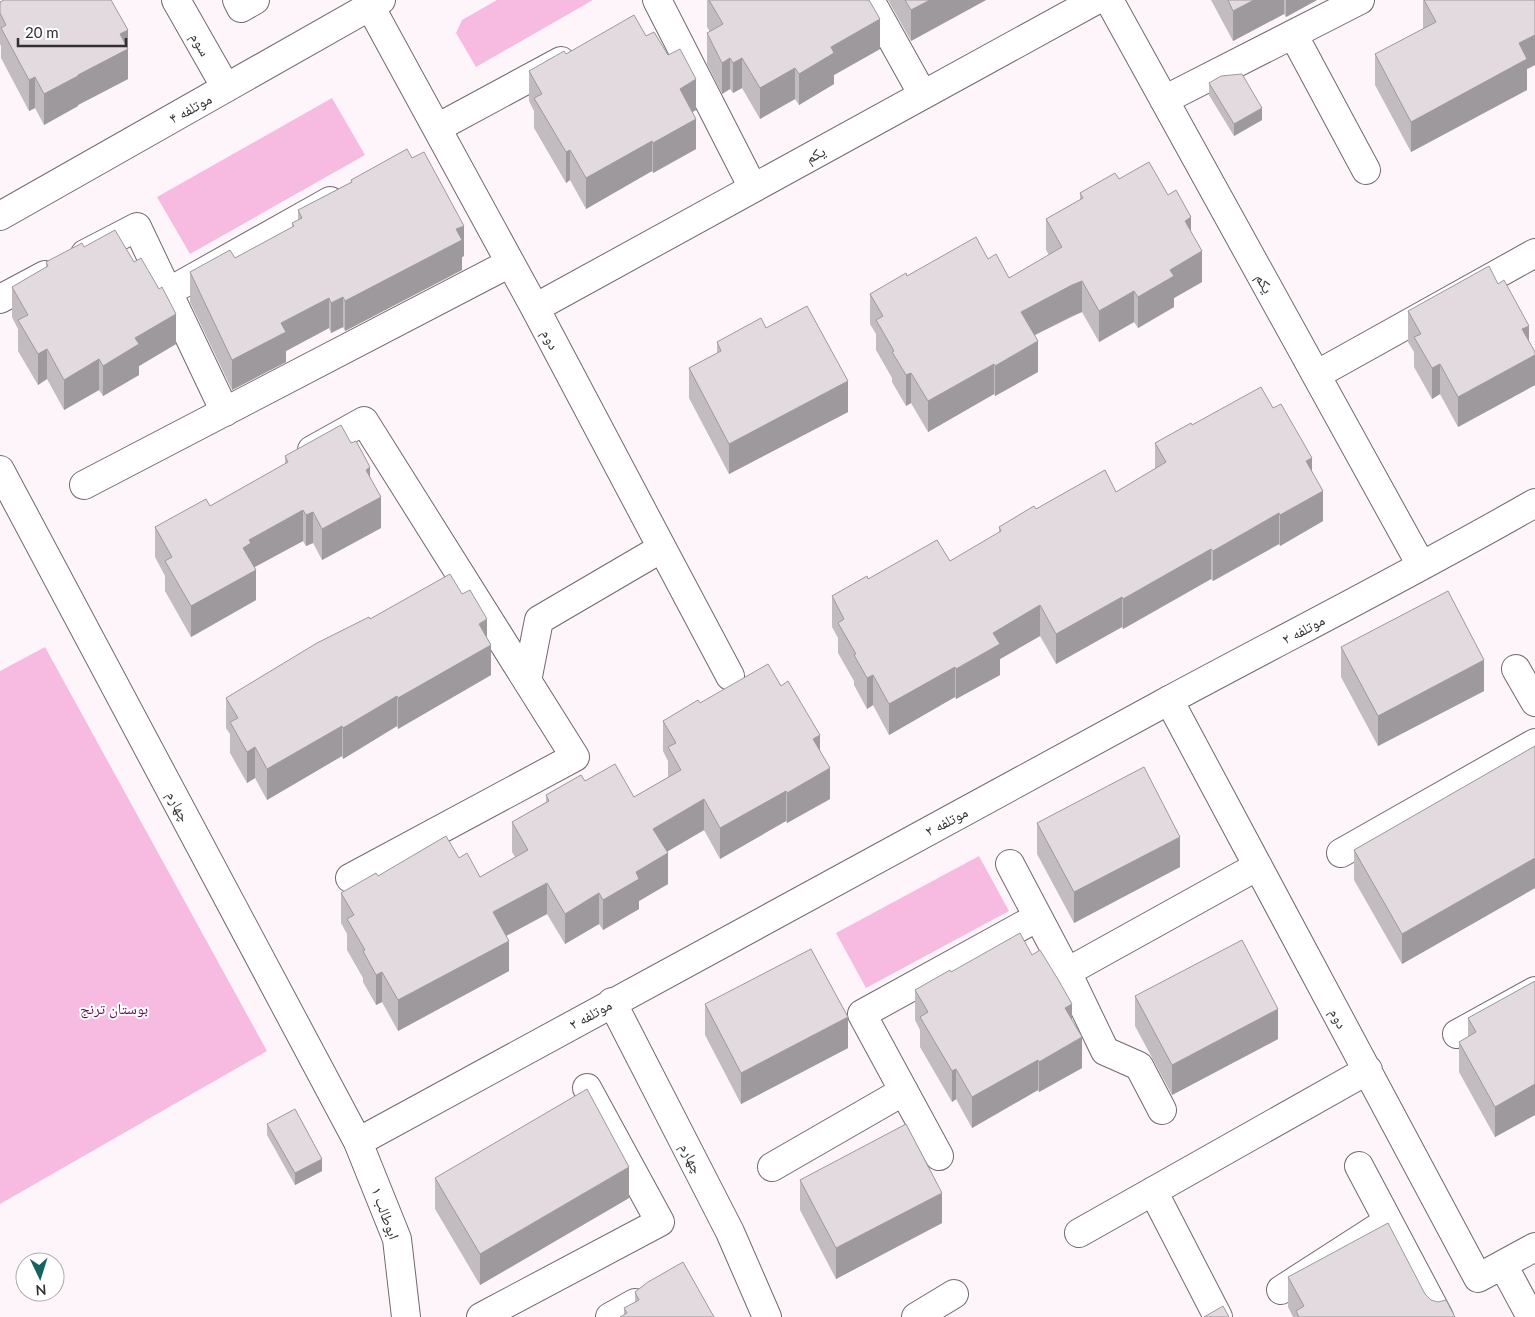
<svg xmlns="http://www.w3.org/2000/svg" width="1535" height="1317" font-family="Lato,'Noto Naskh Arabic',sans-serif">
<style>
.green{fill:#f7bae1}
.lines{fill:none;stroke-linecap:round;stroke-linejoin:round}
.street-casing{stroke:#71696e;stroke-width:30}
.secondary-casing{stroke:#71696e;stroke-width:30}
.street{stroke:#fff;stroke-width:28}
.secondary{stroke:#fff;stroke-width:28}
.wall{fill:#c2bbc0}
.shaded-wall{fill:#9e999c}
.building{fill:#e2dadf;stroke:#9e999c}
.labels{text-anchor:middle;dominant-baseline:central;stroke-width:4;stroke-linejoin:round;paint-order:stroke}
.street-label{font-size:15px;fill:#333032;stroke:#fff}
.park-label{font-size:15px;fill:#670851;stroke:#fff}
</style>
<rect width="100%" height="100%" fill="#fef5fb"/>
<path class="green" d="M497,0h96l-117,67 -20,-34 6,-13z
M332,98l33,57 -175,99 -33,-57z
M45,647l222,404 -267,153v-533z
M979,856l30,55 -143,77 -30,-55z"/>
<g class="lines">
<g class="street-casing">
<path id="street" d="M176,0l50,88
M237,0l4,8 14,-8
M657,0l96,188
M870,0l53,95
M1109,0l312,565
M370,6l165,302 127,240 -123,72 -12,61
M1293,34l73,136
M1164,100l196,-100
M437,128l124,-67
M0,216l381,-216
M85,254l52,-27 88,185
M168,292l162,-91
M0,299l45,-24
M535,308l561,-308
M1316,375l219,-122
M312,450l52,-29 211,336 -225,121
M84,485l426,-222
M662,548l68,128
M1516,669l19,33
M1169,700l309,578 57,-31
M1341,853l194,-110
M1010,864l57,108
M612,1002l118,230 37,85
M1457,1034l78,-43
M1162,1110l-23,-44 -34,-15 -38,-79 191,-106
M939,1156l-77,-142 176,-97
M1359,1166l80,151
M772,1167l132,-76
M1153,1191l65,126
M1079,1233l289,-163
M1503,1265l28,52
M1281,1290l107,-69
M481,1317l179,-95 -73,-134
M610,1317l25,-14
M916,1317l38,-23"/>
</g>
<g class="secondary-casing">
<path id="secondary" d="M0,470l358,672 39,97 9,78
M358,1142c268,-148 536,-293 804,-438 124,-67 251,-131 373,-201"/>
</g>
<use href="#street" class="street"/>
<use href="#secondary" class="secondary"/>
</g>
<path class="wall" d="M707,0h162l11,49 -46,26v9l-35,21 -4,-6 -35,20 -18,-31 -9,5 -3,-4 -8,5 -15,-30v-31l3,-1 -3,-5z
M888,0h98l-75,41z
M1211,0h106l-31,17 -2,-3 -51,27z
M1423,0h112v65l-8,4v21l-116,62 -36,-67v-31l48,-25z
M0,2l128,28v49l-50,26v1l-34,19 -9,-17 -6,3 -28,-53v-12l-1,-2z
M646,36l50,74 -4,2 4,37 -43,24 -1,-2 -66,38 -16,-29 -4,3 -32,-55v-17l-5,-10v-30l37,-17z
M1209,83l53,37 -28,16 -25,-41z
M1119,179l49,16 23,38 11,49 -28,16v9l-36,21 -4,-6 -35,20 -17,-30 -47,23 3,37 -43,24 -1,-2 -66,38 -17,-29 -5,3 -14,-24v-4l-16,-28v-16l-6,-10v-30l37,-18 81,-17 21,19 40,-23 -3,-5v-31l34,-19v-7z
M351,180l113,76 -2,1v13l-117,61 -2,-4 -12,6 -2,-5 -43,23v11l-54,28 -42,-88v-30l45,-14 57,-31v-4l6,-3v-10l53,-28z
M84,247l92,97 -37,22v9l-36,21 -4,-6 -35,20 -17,-31 -9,6 -20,-34v-22l-6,-12v-30l34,-20v-5z
M1408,311l121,31 6,10v33l-77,42 -18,-33 -8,5 -18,-32v-15l-6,-10z
M717,342l131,70 -119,62 -40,-76v-30l28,-15z
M1273,408l39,63 11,50 -43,25 -1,-2 -66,37 -2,-2 -88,50 -1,-2 -66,37 -16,-28 -40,23v16l-44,24 -1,-2 -66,38 -16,-30 -6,4 -13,-24v-4l-16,-28v-15l-6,-11v-31l36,-17 82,-18 49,-28v-6l37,-18 80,-17 39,-23v-26l37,-18z
M285,456l85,21 11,51 -59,32 -9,-17 -7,3 -3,-5 -49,26 2,33 -65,37 -26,-46v-15l-10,-19v-30l55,-21 75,-42z
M370,619l117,18 4,38 -93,54 -1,-3 -54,33 -1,-3 -75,44 -12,-22 -8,5 -17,-30v-19l-4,-6v-30z
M1341,647l143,44 -106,55 -37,-69z
M700,703l120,47 10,49 -43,24 -1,-2 -66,38 -16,-29 -38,22 2,32 -29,17v8l-36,21 -4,-6 -34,20 -18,-30 -41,22 3,35 -111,60 -16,-29 -6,3 -13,-23v-4l-16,-28v-16l-6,-11v-30l37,-17 81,-18 21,19 35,-20 -3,-5v-30l34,-20v-7l39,-14 49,16 34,-20v-16l-5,-10v-30z
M1535,746v142l-133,76 -48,-84v-30z
M1037,823l143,44 -106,56 -37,-69z
M1032,955l40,64 10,49 -43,24 -1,-2 -66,38 -16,-29 -4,3 -32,-55v-17l-5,-10v-30z
M1535,981v134l-40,22 -36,-65v-30l9,-5v-19z
M1135,996l143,43 -106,56 -37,-69z
M705,1004l143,44 -107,56 -36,-69z
M267,1124l55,47 -27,14 -28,-50z
M435,1178l194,20 -149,87 -45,-76z
M800,1180l142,43 -106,56 -36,-69z
M1288,1277l137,17 6,6 24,17h-162l-5,-10z
M635,1292l79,25 -90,-3v-6l11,-5z"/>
<path class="shaded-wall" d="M930,0h56l-75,41v-31z
M1254,0h30v14l-51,27v-30z
M1286,0h31l-31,17z
M880,19v30l-46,26v9l-35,21v-31l32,-27z
M128,30v49l-50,26v1l-34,19v-31l34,-19 42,-41z
M1535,35v30l-8,4v21l-116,62v-30l108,-79z
M730,58v31l-8,5v-31z
M742,58v30l-9,5v-30z
M795,68v31l-35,20v-31z
M35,77v31l-6,3v-31z
M696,79v31l-16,10v-31z
M1262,108v12l-28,16v-12z
M696,119v30l-43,24v-30z
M652,141v30l-66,38v-31z
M570,150v30l-4,3v-31z
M1191,217v30l-6,-26z
M464,226v30l-2,1v13l-117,61v-30l111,-72z
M1202,251v31l-28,16v9l-36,21v-31l32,-27z
M1082,281v31l-10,4 -51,26v-30l51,-27z
M1134,291v31l-35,20v-31z
M343,297v30l-12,6v-30z
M329,298v30l-43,23v11l-54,28v-30l49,-37z
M176,314v30l-37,22v9l-36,21v-30l32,-28z
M1529,326v30l-7,-27z
M1038,341v31l-43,24v-30z
M47,349v30l-9,6v-31z
M1535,355v30l-77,42v-30z
M99,359v31l-35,20v-30z
M994,364v30l-66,38v-31z
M1440,364v30l-8,5v-31z
M911,373v30l-5,3v-31z
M848,381v31l-119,62v-30z
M1312,458v30l-6,-27z
M370,467v30l-4,-27z
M1323,491v30l-43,25v-31z
M381,497v31l-59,32v-31z
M303,510v31l-52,28 5,1v30l-65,37v-31l58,-66z
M313,512v31l-7,3v-31z
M1279,513v31l-66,37v-30z
M1211,549v30l-88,50v-30z
M1122,597v30l-66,37v-30z
M1040,605v31l-40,23v16l-44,24v-30l37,-36z
M487,619v28l4,-2v30l-93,54v-31l81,-74z
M1484,660v31l-106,55v-30z
M955,667v30l-66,38v-31z
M873,675v30l-6,4v-31z
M397,696v30l-54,33v-31z
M342,726v30l-75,44v-31z
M820,735v30l-7,-26z
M255,747v31l-8,5v-31z
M830,768v31l-43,24v-30z
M786,791v30l-66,38v-31z
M704,799v31l-51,30v-31z
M1180,837v30l-106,56v-31z
M668,853v31l-29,17v8l-36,21v-30l33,-28z
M1535,858v30l-133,76v-30z
M547,883v31l-54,29v-31z
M599,893v31l-34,20v-30z
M509,941v30l-111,60v-31z
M382,972v30l-6,3v-30z
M1072,1004v31l-7,-27z
M1278,1009v30l-106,56v-30z
M848,1017v31l-107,56v-31z
M1082,1037v31l-43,24v-30z
M1038,1060v30l-66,38v-31z
M956,1069v30l-4,3v-31z
M1535,1084v31l-40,22v-30z
M322,1159v12l-27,14v-12z
M629,1167v31l-149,87v-31z
M942,1193v30l-106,56v-31z"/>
<path class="building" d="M4,0h107l17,30 -8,4 8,15 -50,26v1l-34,18 -9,-17 -6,3 -28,-52 5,-3 -6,-12v-11z
M709,0h160l11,19 -49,28 3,6 -35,21 -4,-6 -35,20 -18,-30 -9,5 -3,-5 -8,5 -15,-30 16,-9z
M905,0h25l-19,10z
M1228,0h26l-21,11z
M1424,0h111v35l-16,8 8,16 -116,63 -36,-68 61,-32z
M634,15l12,21 8,-4 14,23 12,-6 16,30 -16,10 16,30 -43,24 -1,-2 -66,37 -16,-28 -4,2 -32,-54 8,-4 -13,-23 35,-20 2,3z
M1242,74l20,34 -28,16 -25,-41 12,-7z
M407,149l5,9 12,-6 40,74 -8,3 6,11 -117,61 -2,-4 -12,6 -2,-5 -48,25 5,9 -54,28 -42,-88 40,-22 5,8 59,-32 -2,-3 10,-5 -4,-8 54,-28 -1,-2z
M1149,162l19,33 8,-5 15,27 -6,4 17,30 -32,19 4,6 -36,21 -4,-6 -35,20 -17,-30 -10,4 -51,27 17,29 -43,25 -1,-2 -66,37 -17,-28 -5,2 -14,-23 2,-1 -18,-31 7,-4 -13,-22 36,-21 1,3 69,-39 12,22 8,-5 13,24 53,-31 -16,-28 37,-21 -3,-5 35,-20 4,6z
M115,230l19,32 7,-4 18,31 3,-2 14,27 -41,24 4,6 -36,22 -4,-7 -35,21 -17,-31 -9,5 -20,-34 10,-5 -16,-28 36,-21 -2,-4 36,-19 2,4z
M1489,266l9,18 6,-4 25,46 -7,3 13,23v3l-77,42 -18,-33 -8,4 -18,-31 7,-3 -13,-23z
M807,306l41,75 -119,63 -40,-76 32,-17 -4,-9 44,-24 5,10z
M1261,387l12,21 8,-4 31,54 -6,3 17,30 -43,24 -1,-2 -66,38 -2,-2 -88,50 -1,-2 -66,37 -16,-29 -47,28 7,11 -44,25 -1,-2 -66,37 -16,-29 -6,3 -13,-23 2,-1 -18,-31 6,-4 -12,-23 35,-20 1,3 69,-39 13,21 51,-30 -2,-4 35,-21 2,3 69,-39 11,22 50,-30 -11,-19 36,-20 1,2z
M341,425l10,18 5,-2 14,26 -4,3 15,27 -59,32 -9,-17 -7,3 -3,-5 -54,30 2,3 -8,5 13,22 -65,36 -26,-45 7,-4 -17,-30 51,-28 4,7 78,-44 -3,-6z
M450,574l12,20 8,-4 17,29 -8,5 12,21 -93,53 -1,-2 -54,32 -1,-2 -75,43 -12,-22 -8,5 -17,-30 8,-4 -12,-20 91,-55 52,-26 1,2z
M1448,591l36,69 -106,56 -37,-69z
M768,664l13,22 7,-5 32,54 -7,4 17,29 -43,25 -1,-2 -66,37 -16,-29 -51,30 15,24 -32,19 3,7 -36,21 -4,-7 -34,21 -18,-31 -54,29 16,29 -111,59 -16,-28 -6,3 -13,-24 2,-1 -18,-31 7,-4 -13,-22 35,-20 2,3 68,-40 13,22 8,-5 13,24 48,-27 -16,-28 37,-21 -3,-6 35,-20 4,6 30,-17 19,33 47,-27 -13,-23 8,-4 -13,-22 35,-21 2,3z
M1535,746v112l-133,76 -48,-84z
M1144,767l36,70 -106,55 -37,-69z
M1020,933l12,22 8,-5 19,31 13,23 -7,4 17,29 -43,25 -1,-2 -66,37 -16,-28 -4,2 -32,-54 8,-5 -13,-22 35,-20 1,2z
M1242,940l36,69 -106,56 -37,-69z
M811,949l37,68 -107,56 -36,-69z
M1535,981v103l-40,23 -36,-65 17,-10 -8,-14z
M587,1089l42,78 -149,87 -45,-76z
M295,1109l27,50 -27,14 -28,-49z
M906,1124l36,69 -106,55 -36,-68z
M1388,1223l37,71 6,6 7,2 8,-2 9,17h-156l-3,-6 8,-5 -16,-29z
M683,1262l31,55h-94l7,-4 -3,-5 15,-8 -4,-8 13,-10z
M1223,1306l6,11h-25z"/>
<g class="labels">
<g class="street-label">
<text transform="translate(201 44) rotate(60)">سوم</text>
<text transform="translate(190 108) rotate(-29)">موتلفه ۴</text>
<text transform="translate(815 154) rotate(-29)">یکم</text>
<text transform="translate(1265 283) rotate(61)">یکم</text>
<text transform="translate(551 339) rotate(62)">دوم</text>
<text transform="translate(1303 629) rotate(-28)">موتلفه ۲</text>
<text transform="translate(179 806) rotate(62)">چهارم</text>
<text transform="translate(946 821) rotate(-28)">موتلفه ۲</text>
<text transform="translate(590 1014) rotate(-29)">موتلفه ۲</text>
<text transform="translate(1339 1018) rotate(62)">دوم</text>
<text transform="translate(692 1158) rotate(63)">چهارم</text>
<text transform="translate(386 1213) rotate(70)">ابوطالب ۱</text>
</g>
<g class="park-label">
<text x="114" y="1008">بوستان ترنج</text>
</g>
</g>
<g transform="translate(40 1277) rotate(176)"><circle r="24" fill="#ffffff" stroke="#adacad"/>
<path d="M0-4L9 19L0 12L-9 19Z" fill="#156360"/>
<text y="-8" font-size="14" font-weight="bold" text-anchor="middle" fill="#333032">N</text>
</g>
<path d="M18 38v8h108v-8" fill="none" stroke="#333032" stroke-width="2.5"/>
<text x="25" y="38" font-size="15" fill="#333032" stroke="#ffffff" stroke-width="4" paint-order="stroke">20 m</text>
</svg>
